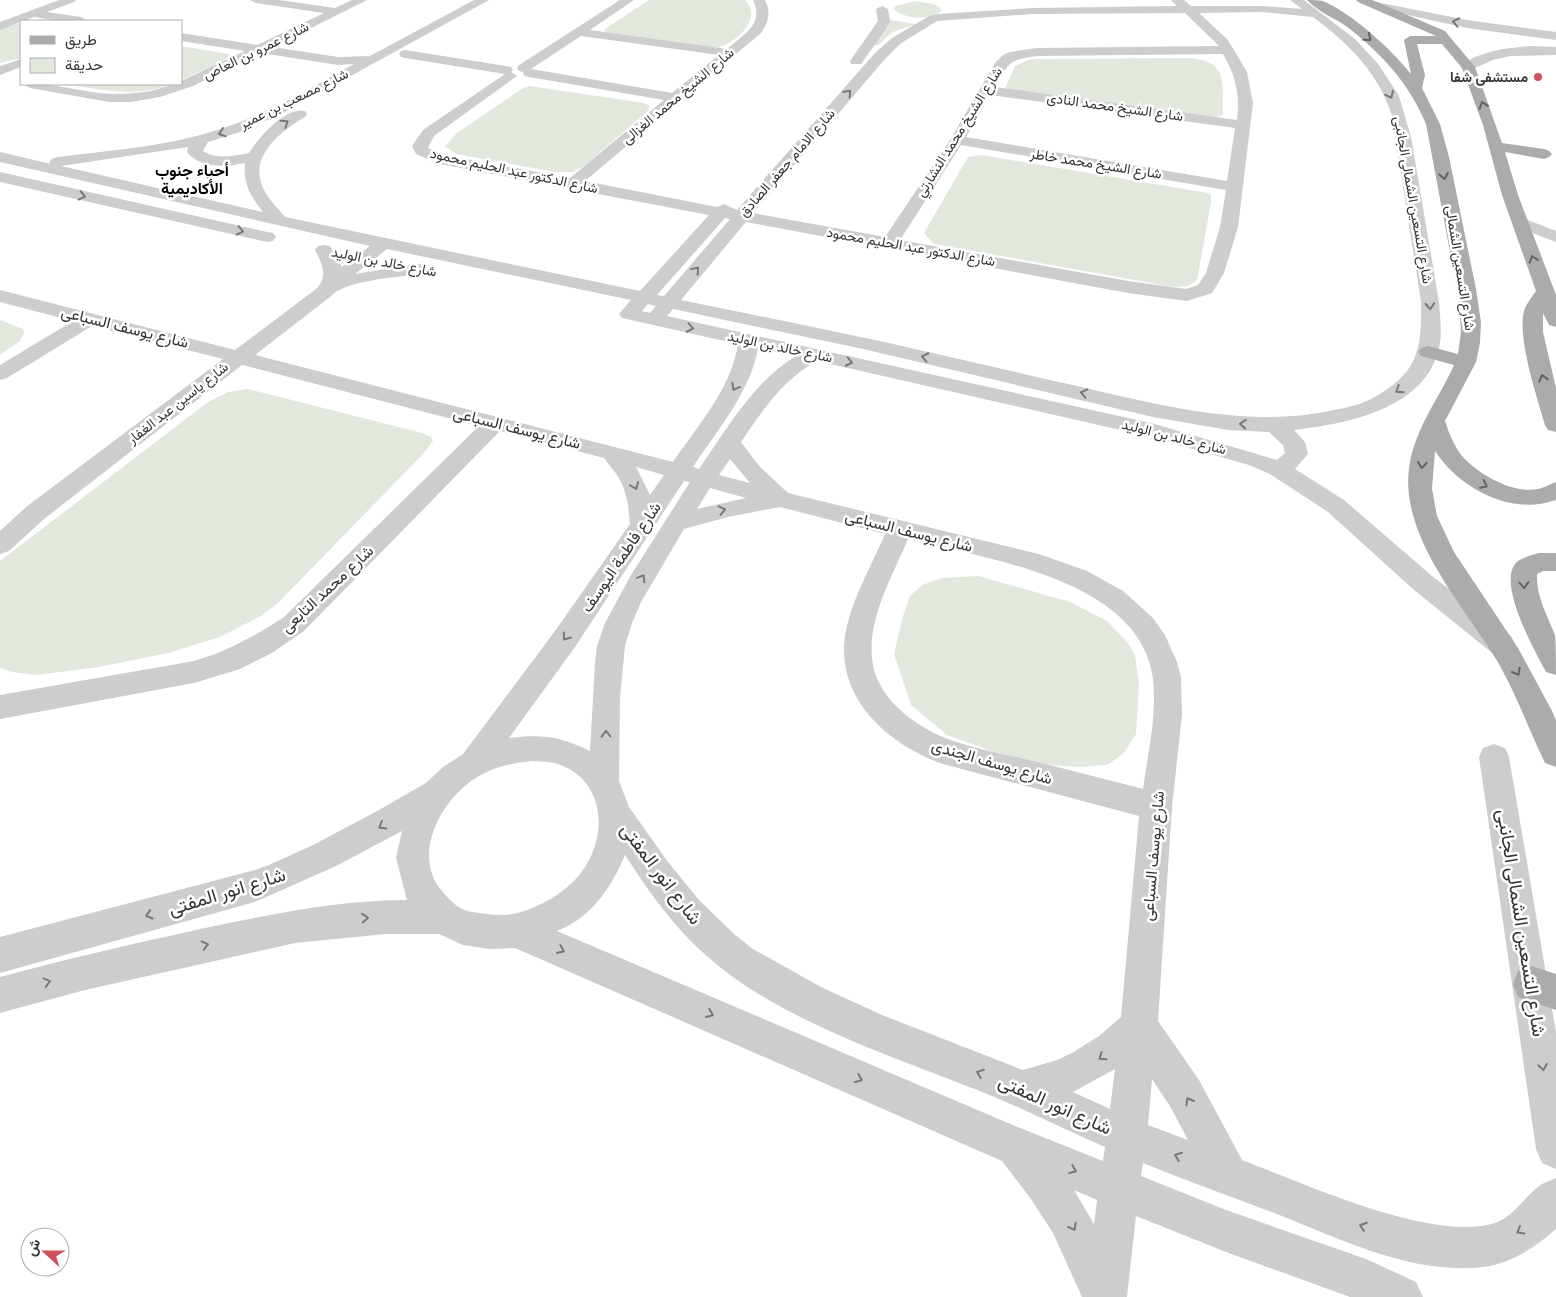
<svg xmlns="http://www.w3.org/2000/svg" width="1556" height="1297" font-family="Karla,Vazirmatn,sans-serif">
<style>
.green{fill:#e3e8de}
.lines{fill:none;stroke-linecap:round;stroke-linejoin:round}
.minor{fill:#cdcdcd;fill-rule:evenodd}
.major{fill:#ababab;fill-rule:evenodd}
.oneway{stroke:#787878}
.oneway2{stroke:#636363}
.poi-dot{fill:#d14e5b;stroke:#fff;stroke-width:2}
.labels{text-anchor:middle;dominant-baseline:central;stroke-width:5;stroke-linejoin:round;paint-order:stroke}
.far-street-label{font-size:14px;fill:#333;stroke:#fff}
.far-poi-label{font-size:14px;font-weight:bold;fill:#333;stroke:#fff;text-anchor:end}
.far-quarter-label{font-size:16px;font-weight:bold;fill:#000;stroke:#fff}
.street-label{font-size:16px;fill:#333;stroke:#fff}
.near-street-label{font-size:19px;fill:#333;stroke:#fff}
</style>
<rect width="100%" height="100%" fill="#fff"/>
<path class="green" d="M649,0h96c19,18 -9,43 -28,48l-113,-16 1,-3z
M915,1l19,3 6,3 1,4c-10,10 -38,8 -47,-2l1,-3z
M890,20l26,4 -23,8 -15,13h-4z
M21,23v35l-21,5v-34z
M181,46l48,8 1,2 -9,6 -40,18z
M1031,59l159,-1c39,4 32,24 33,56l-2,2 -9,2 -201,-27 -6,-3 10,-22z
M75,84h97c-32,12 -62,8 -95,2l-3,-1z
M529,86l115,17 6,3 -2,5 -64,55 -11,6h-18l-99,-18 -11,-8 12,-13 66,-45z
M981,155l227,38 3,2v8l-14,77 -9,6 -15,1 -239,-43 -10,-11 44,-76z
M0,320l23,9 1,4 -4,8 -20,14z
M248,389l174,44 9,4 2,4 -10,13 -145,149 -17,13 -41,21 -52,16 -69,14 -63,8 -24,-3 -12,-4v-107l208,-159 20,-10z
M979,576l91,26 37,19 20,21 8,13 4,29 -3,50 -13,20 -16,11 -27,2 -32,-2 -54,-13 -47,-17 -36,-30 -17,-51 9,-38 7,-20 12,-11 20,-7z"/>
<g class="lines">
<path class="minor" d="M59,0h17l-2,2 -27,10 34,5 6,4h-28l-25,-4 -34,13v-8z
M250,0h29l56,8 17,-8h15l-94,47 65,10 32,-1 104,-56h15l-204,112 -45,20 -32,10 -5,9c13,9 31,5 46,2 9,-15 37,-47 56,-42l2,3 -2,3c-25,15 -58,40 -41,73 5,10 14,18 21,27l355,74 69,-76 -269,-51 -24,-10 -4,-8 11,-16 82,-56 -100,-16 -4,-1 -2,-3 2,-3 4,-1 101,16 5,1 2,3 -2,2 6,4 -83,60 -6,12 16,7 126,23 94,-78 -135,-23 -5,-1 -1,-4 -4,-1 -2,-3 2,-3 101,-65h14l-44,30 137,19c16,-14 38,-25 26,-49h12c6,12 4,22 -4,33l-176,148 132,26 7,-3 13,6 138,-157 17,-15 37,-22 9,-2 95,-6 144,-2 -6,-6h13l7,6h71l40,3 -12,-9h14l51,39 24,26 20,31 12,41 28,165c1,16 4,34 -1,50 -16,58 -93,72 -144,78l11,12 3,12 -13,15 49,31 88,76 79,60 4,8 -4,8 -10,3 -10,-3 -77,-62 -86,-78 -58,-38 -21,-9 -102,-29 -330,-75c-35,19 -54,49 -76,81l19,25 28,26 251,61 48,17 36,20 30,27 12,17 12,27 4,16 1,37 -10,92 -14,214 41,59 43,80c61,23 191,83 253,63 20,-7 30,-28 47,-39 4,-2 10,-4 14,-6v51c-20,18 -46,35 -73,38 -70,8 -138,-26 -201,-51 -47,-18 -93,-34 -139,-53l-2,13 85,34 140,49 50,23 7,15h-73l-124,-45 -90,-36 -9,81h-45l-29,-64 -22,-34 -29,-38 -487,-213 -26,1 -26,-4 -24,-11h-53l-91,9 -210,47 -85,23v-36c66,-18 133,-33 200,-48 69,-14 137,-29 207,-29l-11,-42 6,-27 -66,35 -81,36 -255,71v-36l255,-67 14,-5 44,-20 66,-35 47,-27 17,-16 20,-13 92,-123 75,-107 -2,-20 -5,-18 -6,-11 -13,-17 -104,-27 -196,200 -32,22 -32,16 -46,14 -194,36v-24l194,-34c34,-10 61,-25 90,-44l195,-191 -237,-61 -198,154 -35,32 -9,3v-23l26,-24 197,-148 -131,-33 -85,52 -7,2v-15l73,-44 -73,-19v-12l235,60 81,-61c13,-13 6,-25 -1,-39l3,-4 6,-1 6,1 12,21 28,-21 -370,-84v-10l51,12 -2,-2 3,-3 5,-2c57,-7 117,-11 172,-31 44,-15 85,-40 125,-62l-16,1 -77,-12 -68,33 -33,11 -29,5h-22l-79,-14 -7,-4c31,-2 59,9 89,10 13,0 26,-1 39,-3 11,-3 19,-7 30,-7v-3l64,-30 -64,-10v-8l76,12 67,-32 -68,-10zM1262,12l51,5c35,26 66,56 79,99l29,186c1,48 -3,71 -48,96 -13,7 -29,10 -43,13 -86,17 -170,-6 -253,-25 -50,-11 -99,-23 -149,-34 -82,-19 -165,-35 -247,-52l65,-78 382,71 59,8 25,-8 12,-20 14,-46 15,-124 -6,-31 -13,-22 -7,-11 -28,-26zM1185,13l34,33 -182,2 -27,4 -7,3 -8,8 -45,77 -65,97 -132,-24 132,-154 15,-15 37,-23 96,-7zM581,36l138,19 -47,38 -141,-24zM1223,54c13,22 17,40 14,66l-242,-33c14,-25 13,-27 42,-31zM990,95l245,33 -8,53 -261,-44zM961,145l265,45 -6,37 -14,46 -8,12 -12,4 -58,-8 -228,-41zM188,147l-1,5c13,17 40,15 58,11 -2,20 5,33 18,49l-202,-46zM725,218l5,1 -66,77 -7,-1zM387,249l244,51 -12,14 3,4 116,26c-7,45 -40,81 -65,118l-418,-107 75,-58c15,-17 64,-19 87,-23l6,-1 3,-4 -3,-4 -6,-1 -62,10zM648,304l8,2 -6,7 -8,-2zM673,309l190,40 290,68 75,13 41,2 14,13 2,8 -8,7 -126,-37 -484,-107zM758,348l38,8c-43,26 -69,73 -97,113l-6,-2c23,-35 58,-76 65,-119zM730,459l20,24 -31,-8zM636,467l28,8 -14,20zM684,481l6,1 -59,93 -26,48 -8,23 -2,17 -5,88c-31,-15 -48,-17 -81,-13l66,-91zM710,488l36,10 -49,11zM780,507l105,27c-14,33 -34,66 -40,102 -9,63 44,109 98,128l196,52 -18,201 -22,19 -27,17 -15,7 -34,10 -141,-55 -61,-28 -68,-38 -19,-15 -35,-34 -31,-38 -39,-55 -10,-26 1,-84 5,-51 7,-23 9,-21 43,-73 44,-12zM908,539c78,20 233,40 245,140 4,36 -5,74 -10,110 -37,-10 -74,-19 -110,-28 -28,-7 -58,-12 -85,-22 -34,-13 -73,-42 -76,-81 -4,-41 21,-83 36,-119zM532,761c8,1 18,0 26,3 48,16 51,74 22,110 -14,18 -41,34 -63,39 -14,4 -31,1 -45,-1 -14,-2 -21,-11 -30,-21 -33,-38 3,-100 43,-118 15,-8 30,-10 47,-12zM625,855c24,37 50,74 84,103 73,64 189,100 278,136 40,16 78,36 118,53l-2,14 -83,-33 -463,-197c34,-13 54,-43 68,-76zM1115,1069l-5,40 -37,-17zM1152,1079l19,29 17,32 -40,-15zM1074,1190l23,10 -3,24z
M1371,1l96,19 89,12v8l-89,-12 -100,-22 -2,-2 2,-2z
M882,6l6,3 2,12 -4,8 -25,35h-10l-1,-3 28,-40 -2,-12z
M1532,46l24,1v8l-46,1 -17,4 -25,11 -7,-4c13,-16 52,-20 71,-21z
M21,59v8l-21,8v-9z
M0,172l267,60 6,1 3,4 -3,4 -6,1 -267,-60z
M1520,217l36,14v11l-42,-16 -2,-4 2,-4z
M1494,744l11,4 4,9 47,275v137l-14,-6 -6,-14 -57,-392 4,-9z"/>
<path class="major" d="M1307,0c5,0 11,0 16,1 30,13 68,48 88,73l-7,-34 6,-4h26l-78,-34 -2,-2h16l73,31 30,36 27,76 42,6 5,2 3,3 -3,3 -5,2 -39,-7 13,43 38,100v32l-7,-2 -6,-12v19l13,56v44l-8,-2 -3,-5c-8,-28 -28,-87 -21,-114 2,-7 8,-14 12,-20l-34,-96 -19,-70 -21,-57 -20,-24h-25l8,31 -3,13 18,36 9,33 27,132 5,33 -1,21 -4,19 -31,59c4,12 9,25 17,35 16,18 50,38 76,33 6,-1 12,-5 18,-7v18c-45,16 -96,-11 -121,-49l-3,38 5,27 17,36 64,96 34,63 4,9v47l-11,-4c-16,-33 -28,-67 -46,-99 -34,-57 -99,-126 -90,-196 6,-41 29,-67 45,-103l-33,-9 -3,-4 3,-4 7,-2 30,8 3,-22 -2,-32 -33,-176c-17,-41 -45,-71 -80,-98 -12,-8 -29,-15 -39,-26z
M1539,553h17v18h-13l-6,3c-1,23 10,40 18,61 1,11 1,28 1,40l-10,-3c-11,-21 -48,-86 -31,-108 5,-6 17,-9 24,-11z
M1531,966l25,8v36l-38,-13 -5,-13 5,-13z"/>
</g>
<defs><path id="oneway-chevron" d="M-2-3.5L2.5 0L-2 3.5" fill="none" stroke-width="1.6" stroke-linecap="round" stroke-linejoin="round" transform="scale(1.25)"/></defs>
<g class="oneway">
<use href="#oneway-chevron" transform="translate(1456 22) rotate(-168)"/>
<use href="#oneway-chevron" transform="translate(848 93) rotate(-49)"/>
<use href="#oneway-chevron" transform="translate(1390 95) rotate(64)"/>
<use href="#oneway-chevron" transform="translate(285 123) rotate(-34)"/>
<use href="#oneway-chevron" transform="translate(222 133) rotate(161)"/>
<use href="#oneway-chevron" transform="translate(82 196) rotate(13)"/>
<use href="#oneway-chevron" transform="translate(240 231) rotate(13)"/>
<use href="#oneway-chevron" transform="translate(696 270) rotate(-50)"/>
<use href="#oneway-chevron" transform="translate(1430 306) rotate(87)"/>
<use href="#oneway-chevron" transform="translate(690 328) rotate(12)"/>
<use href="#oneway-chevron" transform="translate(925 357) rotate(-168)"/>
<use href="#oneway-chevron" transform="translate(849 362) rotate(12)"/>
<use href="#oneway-chevron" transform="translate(735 387) rotate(119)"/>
<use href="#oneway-chevron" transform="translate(1399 390) rotate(147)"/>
<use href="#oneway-chevron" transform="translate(1084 393) rotate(-167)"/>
<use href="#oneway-chevron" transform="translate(1243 424) rotate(-175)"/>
<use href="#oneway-chevron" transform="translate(635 486) rotate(67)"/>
<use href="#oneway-chevron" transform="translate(722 510) rotate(-13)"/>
<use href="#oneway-chevron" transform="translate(642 578) rotate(-59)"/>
<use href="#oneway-chevron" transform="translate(566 637) rotate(125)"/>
<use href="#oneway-chevron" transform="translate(606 734) rotate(-91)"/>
<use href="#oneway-chevron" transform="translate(382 826) rotate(150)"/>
<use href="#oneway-chevron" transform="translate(149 915) rotate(164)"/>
<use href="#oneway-chevron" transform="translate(365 918) rotate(-4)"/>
<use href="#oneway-chevron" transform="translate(205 945) rotate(-13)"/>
<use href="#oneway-chevron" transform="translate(561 950) rotate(23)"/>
<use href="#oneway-chevron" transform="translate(47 982) rotate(-15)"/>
<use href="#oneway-chevron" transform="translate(710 1014) rotate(23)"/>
<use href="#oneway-chevron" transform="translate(1102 1057) rotate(146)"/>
<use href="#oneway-chevron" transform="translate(1543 1067) rotate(81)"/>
<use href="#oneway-chevron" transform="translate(980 1073) rotate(-159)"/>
<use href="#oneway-chevron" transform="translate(859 1079) rotate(23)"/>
<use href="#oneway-chevron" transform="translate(1189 1101) rotate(-120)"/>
<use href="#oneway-chevron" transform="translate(1178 1156) rotate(-159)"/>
<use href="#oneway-chevron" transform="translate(1073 1170) rotate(22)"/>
<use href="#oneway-chevron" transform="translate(1363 1226) rotate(-160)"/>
<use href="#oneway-chevron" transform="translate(1073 1227) rotate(62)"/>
<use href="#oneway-chevron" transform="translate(1520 1231) rotate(150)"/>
</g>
<g class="oneway2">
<use href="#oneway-chevron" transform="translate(1368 38) rotate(39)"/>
<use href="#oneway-chevron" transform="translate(1483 105) rotate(-109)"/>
<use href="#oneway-chevron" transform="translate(1444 176) rotate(79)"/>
<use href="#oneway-chevron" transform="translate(1533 259) rotate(-108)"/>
<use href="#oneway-chevron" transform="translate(1543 378) rotate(-104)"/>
<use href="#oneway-chevron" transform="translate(1422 465) rotate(96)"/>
<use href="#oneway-chevron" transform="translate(1484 485) rotate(27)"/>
<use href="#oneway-chevron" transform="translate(1524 585) rotate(86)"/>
<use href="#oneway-chevron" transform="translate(1517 672) rotate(60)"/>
</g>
<circle class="poi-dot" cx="1538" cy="77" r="5"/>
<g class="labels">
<g class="far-street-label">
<text transform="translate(256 51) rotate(-26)">شارع عمرو بن العاص</text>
<text transform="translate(678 96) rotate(-40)">شارع الشيخ محمد الغزالى</text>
<text transform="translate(294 99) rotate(-26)">شارع مصعب بن عمير</text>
<text transform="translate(1115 107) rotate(8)">شارع الشيخ محمد النادى</text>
<text transform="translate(959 132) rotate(-58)">شارع الشيخ محمد النشارتي</text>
<text transform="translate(787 163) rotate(-49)">شارع الامام جعفر الصادق</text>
<text transform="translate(1096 164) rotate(9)">شارع الشيخ محمد خاطر</text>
<text transform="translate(514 171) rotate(12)">شارع الدكتور عبد الحليم محمود</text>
<text transform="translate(1413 200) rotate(80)">شارع التسعين الشمالى الجانبى</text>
<text transform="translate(911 247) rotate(10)">شارع الدكتور عبد الحليم محمود</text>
<text transform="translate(384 262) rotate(11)">شارع خالد بن الوليد</text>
<text transform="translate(1460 268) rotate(81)">شارع التسعين الشمالى</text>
<text transform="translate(780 347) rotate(12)">شارع خالد بن الوليد</text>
<text transform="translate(178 403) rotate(-38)">شارع ياسين عبد الغفار</text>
<text transform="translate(1174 437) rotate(14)">شارع خالد بن الوليد</text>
</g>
<g class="far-poi-label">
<text x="1528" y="77">مستشفى شفا</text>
</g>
<g class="far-quarter-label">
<text x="192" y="170">أحياء جنوب<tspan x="192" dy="18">الأكاديمية</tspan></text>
</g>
<g class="street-label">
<text transform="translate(125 327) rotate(14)">شارع يوسف السباعى</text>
<text transform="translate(517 428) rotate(14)">شارع يوسف السباعى</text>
<text transform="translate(909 531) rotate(14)">شارع يوسف السباعى</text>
<text transform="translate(621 557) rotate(-56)">شارع فاطمة اليوسف</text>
<text transform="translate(327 589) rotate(-43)">شارع محمد التابعى</text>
<text transform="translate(992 762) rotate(16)">شارع يوسف الجندى</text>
<text transform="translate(1153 856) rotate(-85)">شارع يوسف السباعى</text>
</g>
<g class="near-street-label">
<text transform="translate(661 874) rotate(53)">شارع انور المفتى</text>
<text transform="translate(227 892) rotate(-17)">شارع انور المفتى</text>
<text transform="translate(1521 923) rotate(81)">شارع التسعين الشمالى الجانبى</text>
<text transform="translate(1055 1105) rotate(24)">شارع انور المفتى</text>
</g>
</g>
<rect x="20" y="20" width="162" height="65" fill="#ffffff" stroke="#adadad"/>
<rect x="30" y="36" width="25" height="8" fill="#ababab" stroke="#adadad"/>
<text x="65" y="45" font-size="15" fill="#333333">طريق</text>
<rect x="30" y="58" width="25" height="15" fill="#e3e8de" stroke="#adadad"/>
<text x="65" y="70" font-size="15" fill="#333333">حديقة</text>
<g transform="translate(45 1252) rotate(291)"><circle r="24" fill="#ffffff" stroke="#adadad"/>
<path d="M0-4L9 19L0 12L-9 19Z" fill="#d14e5b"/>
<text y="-8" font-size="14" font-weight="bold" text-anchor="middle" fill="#333333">ش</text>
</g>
</svg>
